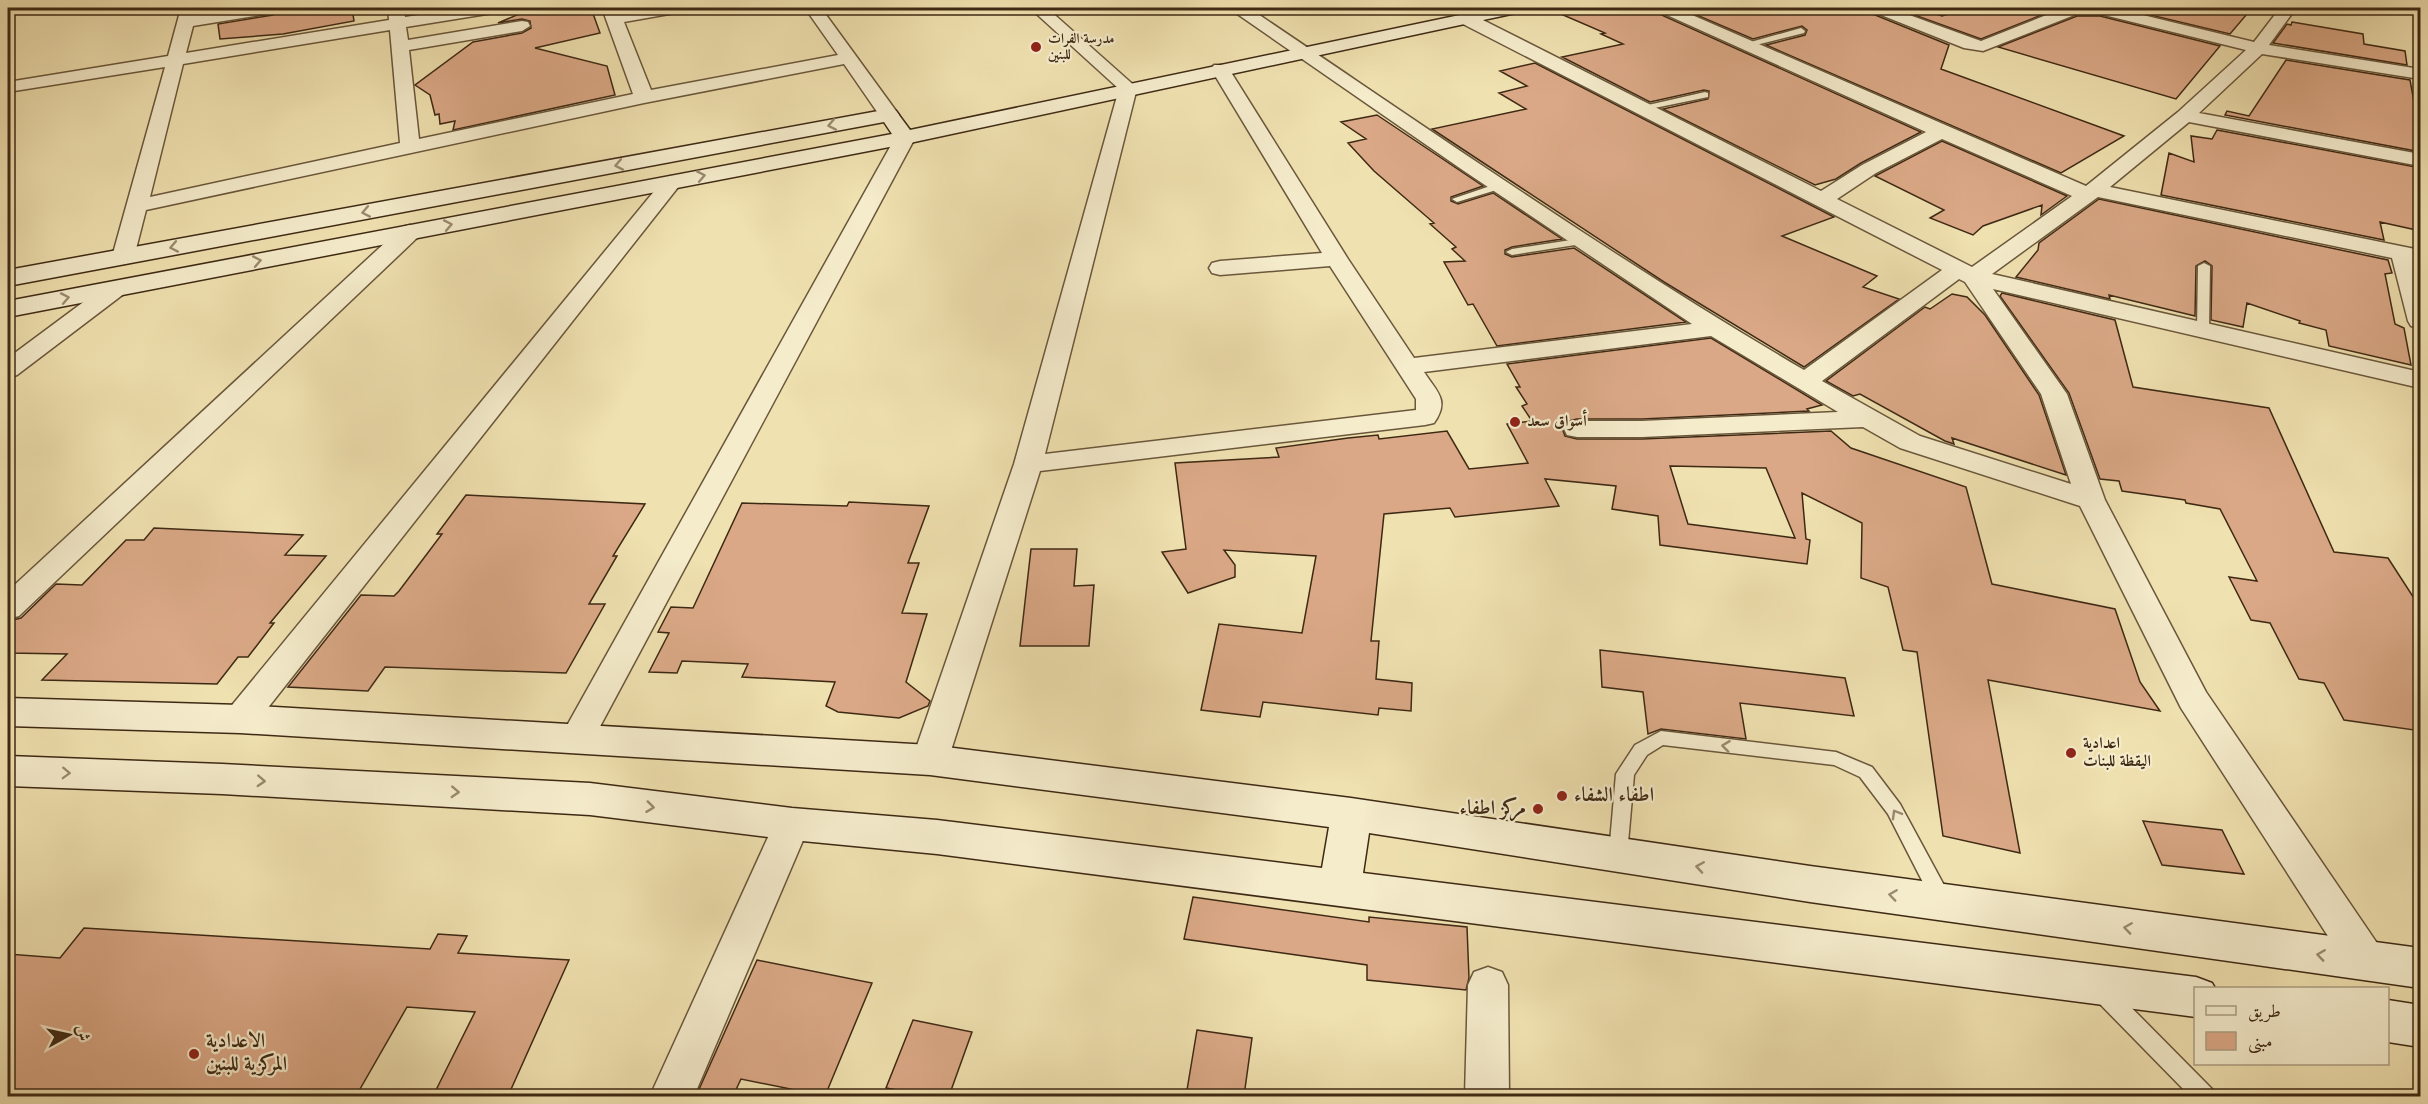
<svg xmlns="http://www.w3.org/2000/svg" width="2428" height="1104" font-family="'Old Standard TT',Amiri,serif">
<style>
.building{fill:#daa886;stroke:#3e2914;stroke-width:1.5;fill-rule:evenodd}
.lines{fill:none;stroke-linecap:round;stroke-linejoin:round}
.lane-casing{stroke:#6a573b;stroke-width:3}
.street-casing{stroke:#6a573b;stroke-width:3}
.secondary-casing{stroke:#3e2914;stroke-width:3}
.lane{fill:#f5eccc;fill-rule:evenodd}
.street{fill:#f5eccc;fill-rule:evenodd}
.secondary{fill:#f5eccc;fill-rule:evenodd}
.oneway{stroke:#9a8a70}
.poi-dot{fill:#8f2418;stroke:#f5eccc;stroke-width:2}
.labels{text-anchor:middle;dominant-baseline:central;stroke-width:4.5;stroke-linejoin:round;paint-order:stroke}
.far-poi-label{font-size:14px;font-weight:bold;fill:#3e2914;stroke:#f5eccc;text-anchor:start}
.poi-label{font-size:16px;font-weight:bold;fill:#3e2914;stroke:#f5eccc;text-anchor:start}
.near-poi-label{font-size:20px;font-weight:bold;fill:#3e2914;stroke:#f5eccc;text-anchor:start}
</style>
<rect width="100%" height="100%" fill="#f0e1b0"/>
<filter id="stains"><feTurbulence type="fractalNoise" baseFrequency=".00333" numOctaves="4"/><feColorMatrix values="0 0 0 0 .2 0 0 0 0 .09 0 0 0 0 .02 0 0 0 .5 -.17"/></filter>
<radialGradient id="worn" r=".72"><stop offset=".6" stop-color="#630" stop-opacity="0"/><stop offset="1" stop-color="#630" stop-opacity=".3"/></radialGradient>
<path class="building" d="M294,8h58l2,13 -71,13 -63,5 -2,-15 55,-9 10,-6z
M533,8h58l9,25 -65,15 72,18 8,29 -162,35 2,-9 -15,3 -1,-10 -4,1 -5,-20 -15,-10 58,-43 49,-9 9,-5 -1,-7 -8,-2 -24,4z
M1547,8h107l3,5 264,119 -60,31 -25,16 -21,6 -152,-76 45,-10 1,-8 -5,-1 -54,12 -88,-45 61,-13 -22,-10 4,-1z
M1680,8h187l3,5 79,32 -8,24 183,67 -63,37 -295,-128 39,-10 2,-5 -5,-4 -49,13z
M1895,8h24l23,8 25,-8h92l-78,31z
M2121,8h103l23,6 -17,20z
M2077,16h23l120,30 -44,53 -178,-52z
M2292,22l71,12 1,10 41,7 2,14 -134,-22 14,-19 4,1z
M2286,60l124,20 8,44 3,1v27l-196,-37 2,-4 22,5z
M1535,63l299,154 -52,19 95,40 -14,11 36,12 -95,68 -140,-85 -232,-153 94,-20 -27,-16 28,-7 -27,-15z
M1377,115l106,71 -32,11v4l7,3 35,-11 69,46 -50,8 -7,3v4l7,3 62,-9 112,74 -189,24 -24,-42 -5,1 -24,-43 21,-1 -13,-12 4,-2 -26,-23 4,-1 -60,-52 -26,-28 18,-4 -25,-17z
M2217,130l204,38v63l-41,-9 4,18 -223,-45 8,-42 25,9 -3,-26 21,3z
M1942,141l125,55 -26,19 1,-10 -59,21 -10,9 -43,-17 14,-8 -69,-34z
M2099,199l289,61 4,13 -7,1 10,50 9,4 7,37 -82,-19 -3,-16 -27,-7 1,-2 -53,-18 -4,24 -32,-7 1,-54 -7,-5 -9,5 -1,50 -86,-21 1,4 -94,-22 22,-27 1,-7z
M2002,293l113,27 18,67 136,21 65,144 54,6 33,51v122l-77,-11 -20,-37 -25,-4 -29,-56 -19,-3 -22,-43 28,4 -37,-72 -34,-6 -1,-3 -63,-9 -3,-10 -19,-2 -31,-86 -69,-97z
M1952,294l15,3 18,18 54,80 27,80 -114,-37 2,6 -9,-3 -85,-47 -7,2 -27,-15 99,-74 5,2z
M1711,338l111,67 -15,4 2,2 -167,8h-65l-12,3 -3,6 3,8 12,3h65l189,-8 20,17 115,39 26,97 123,25 25,73 20,29 -172,-31 32,173 -77,-17 -26,-184 -14,-2 -15,-63 -27,-9 1,-55 -60,-30 4,46 4,1 -3,24 -147,-19 -2,-29 -46,-7 4,-23 -71,-7 14,27 -104,11 -5,-9 -66,6 -13,127h8l-3,38 36,4 -1,28 -32,-3 -1,7 -115,-13 -3,15 -59,-7 18,-86 83,9 14,-77 -92,-6 11,15v12l-47,16 -26,-41 24,-3 -11,-86 104,-6 -3,-9 72,-10 30,-3 1,4 68,-8 22,38 59,-6 -21,-39 25,-3 -10,-15 5,-2 -11,-17h4l-13,-23zM1670,466l96,2 29,70 -107,-14z
M466,495l179,9 -32,52h4l-28,48h16l-39,69 -181,-6 -17,24 -80,-4 73,-92 33,1 5,-5 43,-57h-5z
M849,502l80,4 -21,57h11l-17,50 25,1 -21,68 24,19 -2,5 -29,12 -61,-6 -12,-6 9,-24 -93,-5 6,-13 -66,-3 -5,12 -28,-1 20,-39 -11,-1 13,-25 22,1 49,-105 105,3z
M154,528l149,7 -18,20 41,1 -56,67h4l-26,34h-10l-21,27 -175,-4 25,-26 -59,-1v-32l13,-3 35,-34 26,1 44,-45h18z
M1031,549h46l-3,37 20,-1 -5,61h-69z
M1600,650l245,28 9,38 -114,-13 6,36 -85,-10 -13,5 -5,-42 -41,-5z
M2143,821l79,9 22,44 -82,-9z
M1193,897l176,25v-5l98,10 2,51 -3,12 -99,-10v-15l-183,-26z
M84,928l346,21 8,-15 29,2 -9,17 111,7 -61,136h-75l42,-84 -68,-5 -51,89h-348v-142l52,4z
M757,960l115,23 -47,113 -84,-17 -8,17h-37z
M913,1020l59,12 -23,64h-17l-46,-8z
M1197,1030l55,8 -8,58h-58z"/>
<g class="lines">
<g class="lane-casing">
<path id="lane" d="M1801,28l4,3 -1,2 -60,15 -4,-3z
M1705,92l3,1v4l-68,14 -5,-3z
M1499,183l5,3 -1,2 -46,14 -5,-3z
M1584,238l6,3 -2,2 -76,12 -6,-3 6,-3z
M2204,263l6,3 -1,64 -6,4 -6,-4 1,-64z
M1661,731l175,21 36,15 28,37 52,96 -3,6 -7,2 -7,-2 -47,-92 -28,-37 -26,-12 -171,-20 -16,10 -13,20 -7,79 -2,5 -7,3 -7,-3 -2,-5 7,-80 19,-29z
M2103,984l7,2 102,103 3,7h-25l-94,-96 -3,-7 3,-7z"/>
</g>
<g class="street-casing">
<path id="street" d="M181,8h16l-2,7 50,-7h36l-8,5 -80,13 -7,27 203,-33 -1,-12h16l1,9 61,-9h35l-8,5 -87,14 2,13 114,-19 6,1 2,4 -8,5 -113,19 10,89 214,-45 -31,-86h16l2,5 30,-5h33l-8,5 -51,9 27,68 187,-35 -33,-47h16l78,107 -3,4h-14l-38,-55 -200,39 -498,107 -12,47 -3,5 -8,2 -8,-2 -3,-5 53,-190 -157,25v-10l160,-26zM390,30l10,113 -250,54 33,-133z
M1030,8h17l90,80 -92,366 371,-44v-11l-86,-133 -110,9 -8,-2 -3,-5 3,-5 8,-2 102,-8 -111,-184 3,-4h12l3,4 119,190 66,99 278,-34 -228,-153 -231,-160 -2,-3h18c183,123 364,250 555,362l138,-100 -481,-247 -2,-4 2,-4h12l348,176 41,-26 64,-33 -268,-121 -2,-3h20l410,178 92,-74 68,-62 -146,-36h-23l-94,37 -19,-3 -93,-37 -2,-3h21l91,33 83,-33h50l140,34 26,-34h16l-27,37 151,24v10l-158,-25 -63,59 221,41v12l-231,-44 -79,65 310,63v14l-4,-1 4,15v50l-9,-2 -3,-5 -16,-63 -294,-61 -106,77 428,98v16l-427,-99 74,105 38,106 101,192 175,257 6,13 -6,13 -14,5 -14,-5 -172,-267 -101,-202 -180,-58 -37,-21 -221,10h-65l-10,-2 -3,-6 3,-6 10,-2h65l196,-9 -127,-76 -287,36c13,20 26,28 10,51l-9,2 -385,46 -92,289 -6,10 -12,4 -12,-4 -6,-10 102,-296 105,-375zM1942,139l130,57 -100,71 -135,-68 39,-26zM1959,279l6,3 76,112 30,90 -151,-48 -98,-55z
M905,132l7,2 3,4 -327,611 -12,4 -12,-4 -5,-9 5,-9 331,-593 3,-4z
M672,176l7,2 3,4 -3,4 -427,542 -12,4 -12,-4 -5,-9 5,-9 437,-532z
M410,225l8,2 3,5 -3,5 -399,379 -11,3v-28l394,-364z
M117,281l8,2 4,5 -4,5 -108,82 -9,3v-20l101,-75z
M792,809l13,5 5,10 -116,272h-44l124,-272 5,-10z
M1488,967l14,5 6,13 1,111h-44l3,-111 6,-13z"/>
</g>
<g class="secondary-casing">
<path id="secondary" d="M1493,8h32l-3,4 -6,1 -611,131 -897,173v-16l884,-167 -8,-12 -876,164v-16l881,-161 7,2 14,19z
M8,698l232,7 690,40 421,53 459,68 610,82v40l-610,-86 -441,-69 -6,40 833,104 16,6 3,5h-19v29l-1259,-163 -145,-14 -202,-25 -368,-21 -214,-8v-30l214,8 368,19 202,25 145,12 385,48 7,-41 -399,-52 -690,-42 -232,-7z
M2388,1000l32,5v42l-32,-5z"/>
</g>
<use href="#lane" class="lane"/>
<use href="#street" class="street"/>
<use href="#secondary" class="secondary"/>
</g>
<defs><path id="oneway-chevron" d="M-2-3.5L2.5 0L-2 3.5" fill="none" stroke-width="1.6" stroke-linecap="round" stroke-linejoin="round" transform="scale(1.5)"/></defs>
<g class="oneway">
<use href="#oneway-chevron" transform="translate(832 125) rotate(169)"/>
<use href="#oneway-chevron" transform="translate(619 165) rotate(169)"/>
<use href="#oneway-chevron" transform="translate(701 176) rotate(-11)"/>
<use href="#oneway-chevron" transform="translate(366 212) rotate(169)"/>
<use href="#oneway-chevron" transform="translate(448 225) rotate(-11)"/>
<use href="#oneway-chevron" transform="translate(174 247) rotate(169)"/>
<use href="#oneway-chevron" transform="translate(257 261) rotate(-11)"/>
<use href="#oneway-chevron" transform="translate(65 298) rotate(-11)"/>
<use href="#oneway-chevron" transform="translate(1726 746) rotate(-173)"/>
<use href="#oneway-chevron" transform="translate(66 773) rotate(2)"/>
<use href="#oneway-chevron" transform="translate(261 781) rotate(3)"/>
<use href="#oneway-chevron" transform="translate(455 792) rotate(3)"/>
<use href="#oneway-chevron" transform="translate(650 807) rotate(7)"/>
<use href="#oneway-chevron" transform="translate(1896 814) rotate(-120)"/>
<use href="#oneway-chevron" transform="translate(1700 867) rotate(-171)"/>
<use href="#oneway-chevron" transform="translate(1893 895) rotate(-172)"/>
<use href="#oneway-chevron" transform="translate(2128 928) rotate(-172)"/>
<use href="#oneway-chevron" transform="translate(2321 955) rotate(-172)"/>
</g>
<g class="poi-dot">
<circle cx="1036" cy="47" r="6"/>
<circle cx="1515" cy="422" r="6"/>
<circle cx="2071" cy="753" r="6"/>
<circle cx="1562" cy="796" r="6"/>
<circle cx="1538" cy="809" r="6"/>
<circle cx="194" cy="1054" r="6"/>
</g>
<g class="labels">
<g class="far-poi-label">
<text x="1048" y="39">مدرسة الفرات<tspan x="1048" dy="16">للبنين</tspan></text>
</g>
<g class="poi-label">
<text x="1527" y="422">أسواق سعد</text>
<text x="2083" y="744">اعدادية<tspan x="2083" dy="18">اليقظة للبنات</tspan></text>
</g>
<g class="near-poi-label">
<text x="1574" y="796">اطفاء الشفاء</text>
<text x="1526" y="809" text-anchor="end">مركز اطفاء</text>
<text x="206" y="1042">الاعدادية<tspan x="206" dy="23">المركزية للبنين</tspan></text>
</g>
</g>
<rect width="2428" height="1104" fill="none" stroke="#f0e1b0" stroke-width="30"/>
<rect x="9" y="9" width="2410" height="1086" fill="none" stroke="#3e2914" stroke-width="3"/>
<rect x="15" y="15" width="2398" height="1074" fill="none" stroke="#3e2914" stroke-width="1.5"/>
<rect x="2194" y="987" width="195" height="78" fill="#f5eccc" stroke="#ac9e82" stroke-width="1.5"/>
<rect x="2206" y="1006" width="30" height="9" fill="#f5eccc" stroke="#ac9e82" stroke-width="1.5"/>
<text x="2248" y="1017" font-size="18" fill="#3e2914">طريق</text>
<rect x="2206" y="1032" width="30" height="18" fill="#daa886" stroke="#ac9e82" stroke-width="1.5"/>
<text x="2248" y="1047" font-size="18" fill="#3e2914">مبنى</text>
<g transform="translate(69 1035) rotate(82)" stroke="#f5eccc" stroke-width="4.5" paint-order="stroke">
<path d="M0-4.5L10 22L0 15L-10 22Z" fill="#3e2914"/>
<text y="-9" font-size="16" font-weight="bold" text-anchor="middle" fill="#3e2914">ش</text>
</g>
<rect width="100%" height="100%" filter="url(#stains)"/>
<rect width="100%" height="100%" fill="url(#worn)"/>
</svg>
